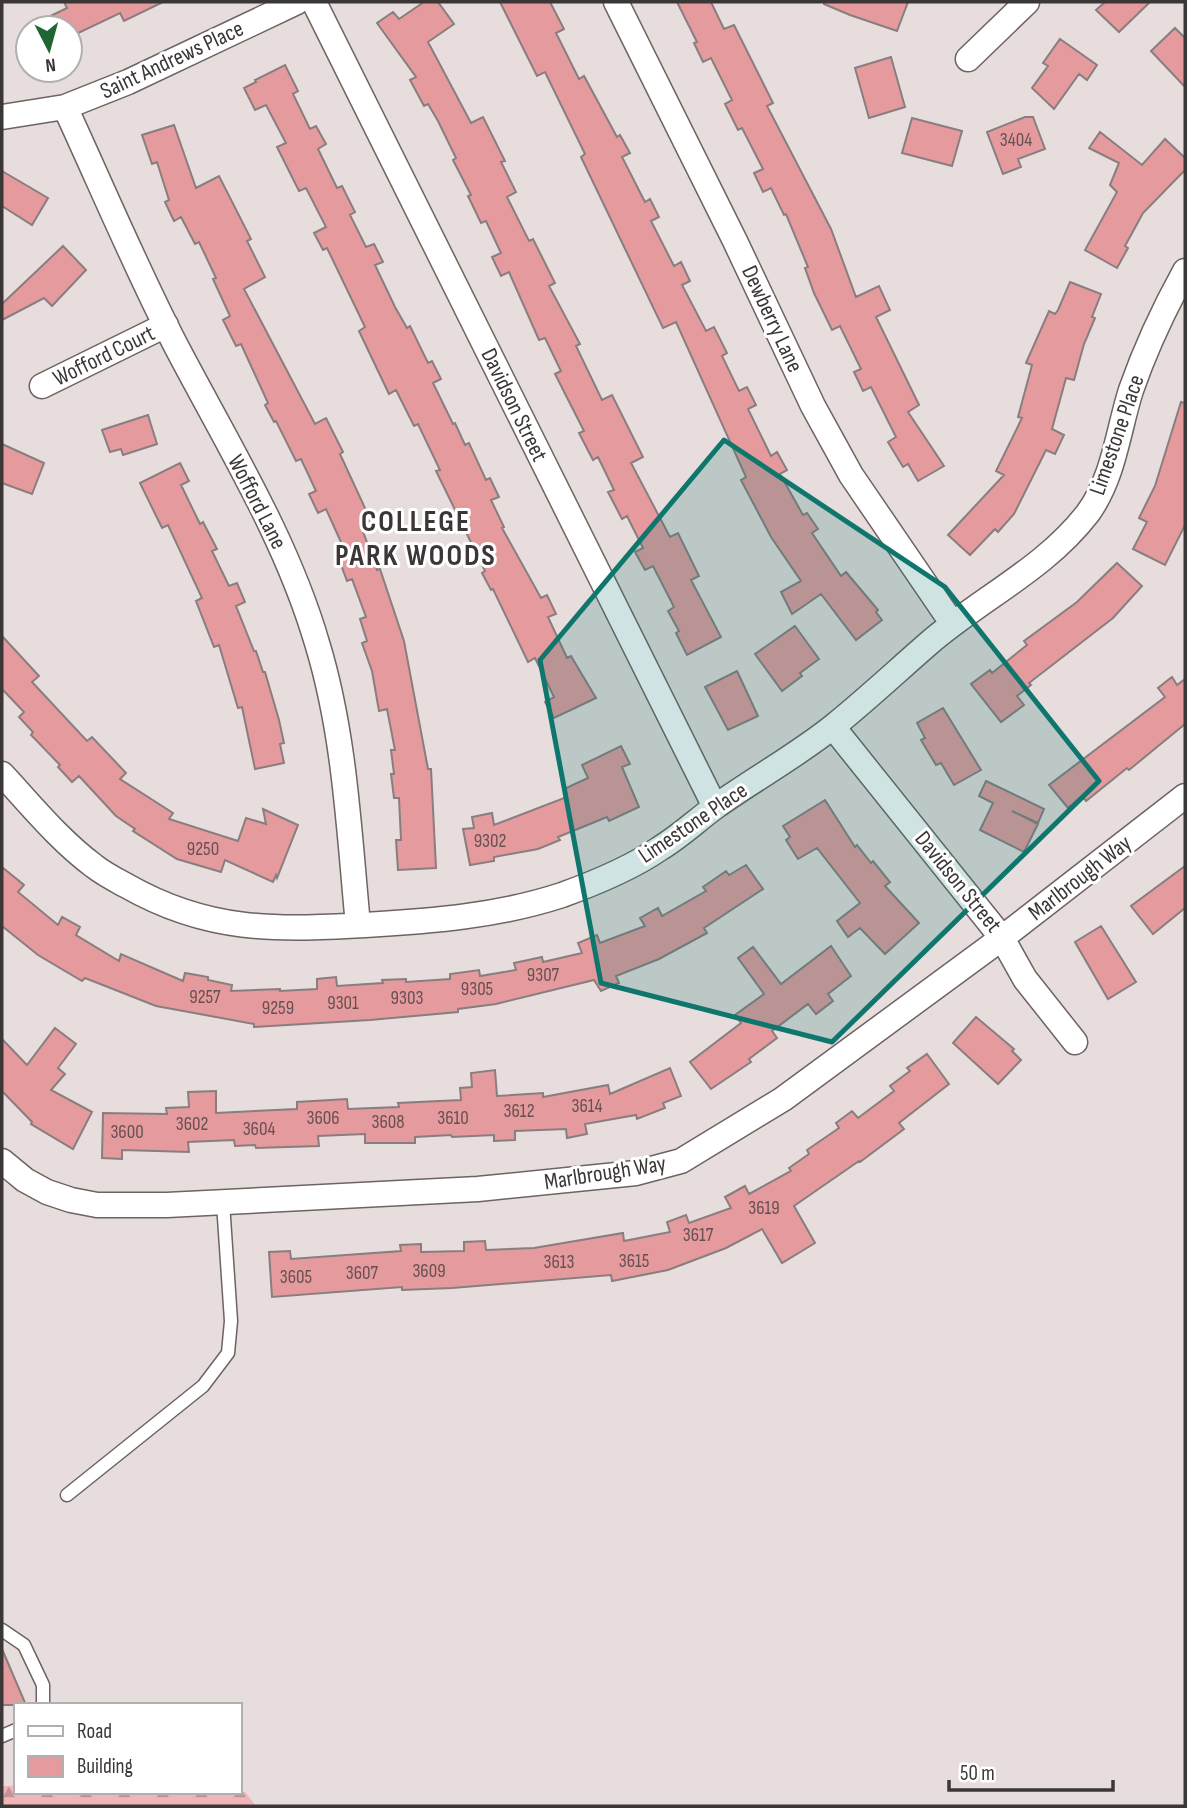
<svg xmlns="http://www.w3.org/2000/svg" width="1187" height="1808" font-family="'Sofia Sans Condensed',sans-serif">
<style>
.forest{fill:url(#forest-firs)}
.building{fill:#e59a9e;stroke:#897e7f;stroke-width:2}
.lines{fill:none;stroke-linecap:round;stroke-linejoin:round}
.service-casing{stroke:#6d6363;stroke-width:15}
.minor-casing{stroke:#6d6363;stroke-width:27}
.service{stroke:#fff;stroke-width:12}
.minor{stroke:#fff;stroke-width:24}
.marked{fill:#0f766e;fill-opacity:0.2;stroke:#0f766e;stroke-width:5;stroke-linejoin:round}
.labels{text-anchor:middle;dominant-baseline:central;stroke-width:6;stroke-linejoin:round;paint-order:stroke}
.number-label{font-size:19px;fill:#665051}
.street-label{font-size:23px;fill:#3c3737;stroke:#fff}
.district-label{font-size:30px;font-weight:bold;letter-spacing:2px;fill:#3c3737;stroke:#fff}
</style>
<defs>
<pattern id="forest-firs" width="22" height="20" patternUnits="userSpaceOnUse" patternTransform="scale(1.75)"><rect width="22" height="20" fill="#efb5b8"/><path d="M5 1l3.5 6h-7zM16 11l3.5 6h-7z" fill="#c39496"/></pattern>
</defs>
<rect width="100%" height="100%" fill="#e8dddd"/>
<path class="forest" d="M2,1786h14v6l224,-1 5,1 11,14h-254z"/>
<path class="building" d="M64,2h99l-39,19 -4,-8 -50,24v-9h-44l41,-20z
M424,2h14l16,22 -26,18 43,81 12,-6 22,44 -4,1 15,30 -9,5 22,44 4,-2 22,44 -6,3 31,58 -4,2 26,54 10,-5 31,62 -12,6 39,74 8,-4 21,43 -8,4 30,57 -34,18 -11,-22 3,-2 -11,-20 6,-4 -21,-41 -8,4 -10,-18 8,-4 -16,-32 -5,3 -14,-27 6,-2 -16,-33 -5,3 -14,-27 5,-2 -29,-57 6,-3 -16,-33 -6,2 -30,-68 -8,4 -9,-19 9,-4 -15,-32 -5,2 -13,-27 3,-1 -18,-35 3,-2 -18,-37 -10,-17 -4,2 -14,-26 6,-3 -39,-54 16,-11 6,7z
M500,2h50l14,27 -8,4 23,46 5,-3 33,61 3,-2 10,18 -8,4 23,45 5,-3 9,18 -8,4 23,45 7,-4 9,19 -8,4 24,46 8,-4 13,26 -5,3 17,35 8,-4 9,18 -8,4 23,47 6,-4 10,18 -7,4 23,41 4,-2 11,16 -6,4 29,43 5,-4 32,38 -2,2 6,8 -26,20 -35,-46 -29,20 -11,-22 20,-11 -30,-44 -30,-57 5,-3 -70,-155 -13,6 -82,-171 4,-3 -40,-82 -8,4z
M677,2h34l13,27 10,-4 39,78 -6,3 64,123 25,68 23,-11 11,24 -14,7 43,88 -11,7 36,54 -26,15 -10,-17 -5,3 -15,-25 8,-5 -25,-50 -8,4 -9,-19 7,-3 -21,-43 -8,4 -18,-37 -9,-25 3,-1 -22,-53 -2,1 -13,-27 -8,4 -9,-19 9,-4 -21,-41 -4,2 -13,-26 7,-4 -21,-42 -8,4 -9,-19 3,-1z
M824,2h84l-11,29 -47,-16 -26,-11z
M1105,2h45l-31,30 -23,-22z
M1175,28l10,10v49l-34,-36z
M1060,39l37,26 -10,15 -8,-6 -25,35 -22,-21 16,-22 -5,-3z
M891,57l14,50 -36,11 -14,-50z
M285,65l13,26 -5,3 17,35 6,-3 10,18 -8,5 19,39 5,-2 13,26 -5,3 16,32 8,-3 9,18 -8,3 20,42 12,21 3,-2 18,37 4,-2 9,18 -8,4 20,41 2,-1 10,22 4,-2 17,37 4,-2 9,19 -8,3 13,27 -2,1 39,70 6,-3 9,19 -8,3 19,41 4,-2 25,42 -42,20 -9,-16 9,-5 -19,-39 -7,4 -35,-73 -2,1 -9,-17 3,-2 -49,-100 4,-1 -22,-46 -4,2 -18,-36 -7,4 -30,-63 6,-4 -38,-79 -4,2 -9,-17 12,-6 -20,-39 -7,3 -22,-44 9,-4 -20,-38 -11,5 -11,-22 12,-6 -1,-2z
M1025,117h8l12,32 -27,10 3,8 -18,7 -16,-42z
M912,118l50,13 -10,35 -50,-13z
M174,125l22,63 23,-12 32,63 -4,2 18,36 -21,12 71,135 11,-6 17,34 -3,2 31,67 -10,5 16,44 3,-1 24,72 24,128h3l5,99 -38,2 -2,-30h5l-2,-42h-5l-3,-24h3l-3,-24h4l-8,-41 -8,2 -7,-40 -10,-28 5,-2 -7,-22 6,-2 -14,-38 -5,2 -10,-27 8,-3 -19,-42 -8,4 -9,-19 7,-3 -15,-32 -5,2 -20,-40 -2,1 -9,-17 3,-2 -27,-59 -5,2 -13,-26 7,-4 -17,-37 3,-1 -17,-36 -4,2 -14,-27 -7,4 -9,-19 4,-2 -12,-38 -5,2 -10,-29z
M1100,132l42,33 23,-26 20,19v12l-42,43 -18,33 3,2 -11,20 -32,-18 32,-58 -7,-7 9,-22 -30,-15z
M2,171l46,27 -16,27 -30,-19z
M63,246l23,24 -34,36 -8,-8 -42,22v-16z
M1070,282l31,12 -9,23 3,1 -11,26 -10,36 -8,-2 -14,51 12,6 -9,19 -9,-4 -32,64 -16,18 -3,-3 -25,26 -22,-20 56,-60 -8,-4 26,-53 -4,-1 14,-52 -6,-2 23,-52 6,3 3,-4z
M1181,402l4,1v122l-20,40 -32,-16 14,-27 -8,-4 16,-32z
M148,415l9,29 -34,11 -2,-6 -11,3 -8,-22z
M2,444l42,19 -12,31 -30,-11z
M180,463l9,18 -8,4 19,39 3,-2 14,27 -5,2 17,35 8,-3 8,19 -9,4 18,45h2l7,21h2l14,48 5,23 -4,1 4,19 -29,6 -13,-62 -4,1 -19,-63 -5,2 -18,-46 6,-3 -34,-73 -6,3 -22,-45z
M1117,563l25,23 -29,32 -84,65 2,2 -14,11 7,9 -23,17 -30,-38 19,-14 2,3 35,-28 -3,-4 53,-39z
M795,626l24,33 -19,14 2,3 -20,15 -27,-37z
M2,636l37,40 -7,6 55,59 5,-4 34,36 -6,6 53,34 -4,6 69,22 8,-23 20,6 -3,-15 35,16 -21,53 -1,-3 -3,7 -48,-22 -4,12 -44,-13 -44,-28 2,-2 -19,-13 -37,-40 -7,6 -14,-15 2,-2 -29,-30 2,-3 -14,-15 5,-5 -22,-23z
M737,671l21,45 -30,14 -23,-43z
M1172,677l5,8 8,-6v45l-56,46 -2,-2 -41,33 -4,-5 -14,12 -19,-23 116,-88 -7,-9z
M943,708l38,62 -27,15 -13,-22 -5,2 -15,-25 4,-2 -8,-15z
M621,746l9,18 -8,3 17,40 -30,14 -2,-4 -49,20 2,3 -22,9 -44,8v4l-24,4 -7,-36 11,-1 -2,-11 20,-4 2,12 73,-28 -3,-8 24,-11 -6,-13z
M986,781l58,28 -6,14 -26,-12 26,13 -14,28 -44,-22 13,-27 -14,-7z
M825,800l30,47 2,-2 14,18 2,-2 17,21 -5,4 34,37 -34,31 -25,-26 -12,9 -11,-16 23,-18 -43,-55 -19,11 -12,-19 4,-3 -7,-11z
M746,865l17,24 -59,39 3,5 -48,26 -43,17 3,7 -18,8 -7,-11 -98,24 -38,5v3l-88,8 -116,7v-3l-98,-18 -71,-28 -3,3 -44,-26 -36,-29v-59l22,18 -6,7 40,33 4,-8 18,10 -4,8 43,26 2,-7 62,27 2,-8 23,4v3l24,5 -1,6 49,-2v2l37,-2v-10l19,-2 1,9 46,-3 -1,-3 24,-1v3l44,-3v-5l29,-4 1,6 36,-6 -2,-7 28,-6 1,5 39,-9 -4,-10 19,-8 3,8 45,-17 -5,-8 18,-10 4,8 44,-25 -3,-4 23,-16 3,4z
M1185,866v42l-32,26 -22,-28z
M1101,926l35,56 -28,17 -33,-57z
M831,946l20,30 -23,18 5,7 -17,13 -8,-10 -36,27 5,7 -28,21 2,3 -40,27 -21,-27 51,-39 -6,-8 29,-21 -26,-36 15,-11 28,37z
M976,1017l38,32 -2,2 9,9 -23,24 -45,-41z
M55,1028l21,16 -18,24 7,6 -14,16 41,22 -19,37 -42,-25 1,-2 -30,-31v-52l25,26z
M927,1054l22,30 -50,39 5,6 -44,33 -1,-1 -65,45 21,37 -33,20 -20,-34 -36,19 -58,22 -56,11 -1,-6 -159,13 -50,2v-3l-130,10 -3,-45 21,-1 1,8 110,-8 -1,-6 21,-1v8l43,-1v-9l21,-1 1,9 48,-2 89,-15 1,8 46,-9 -3,-10 19,-7 3,8 42,-15 -6,-11 20,-11 4,8 42,-23 -2,-3 20,-14 -2,-4 32,-22 -3,-5 16,-12 6,7 36,-27 -4,-5 20,-15 -3,-3z
M670,1068l11,28 -18,7 2,5 -28,11 -1,-4 -51,9 2,10 -20,4 -1,-9 -51,2v9l-21,1v-6l-42,2 -1,-2 -36,2v6h-50v-9l-47,2 1,10 -63,2 -1,-3 -20,1 -1,-6 -46,2 1,10 -67,-2v9l-20,-1 1,-45 64,1 -1,-6 23,-1 -1,-15 28,-1v22l81,-4v-7l50,-3 1,10 51,-2 -1,-4 63,-3 -1,-12 12,-1 -1,-14 24,-3 2,26 46,-3v4l65,-12 2,9z
M2,1649l24,56h-24z"/>
<g class="lines">
<g class="service-casing">
<path id="service" d="M67,1495l136,-109 25,-33 3,-32 -8,-118
M2,1630l22,15 19,40v20
M2,1736l14,-6"/>
</g>
<g class="minor-casing">
<path id="minor" d="M314,2l401,805
M616,2l119,239 78,165 38,69 101,148
M968,59l59,-57
M65,107c36,78 70,159 109,235 51,98 112,195 143,301 28,91 32,189 41,282
M2,117l63,-10 63,-25 169,-80
M42,386l124,-61
M833,727l169,211 23,41 50,63
M2,774c29,31 57,66 92,92 10,8 22,14 33,20 81,46 148,44 238,39 67,-4 133,-9 197,-30 33,-12 68,-26 97,-46 20,-12 37,-28 56,-42 39,-28 83,-52 120,-82 32,-26 62,-54 93,-81 53,-46 117,-75 160,-131 26,-36 30,-82 43,-123 14,-40 33,-81 54,-119
M2,1161l23,19 22,12 24,8 26,5h70l311,-16 158,-16 45,-12 102,-62 219,-161 183,-142"/>
</g>
<use href="#service" class="service"/>
<use href="#minor" class="minor"/>
</g>
<path class="marked" d="M724,440l221,147 154,194 -267,261 -231,-59 -61,-323z"/>
<g class="labels">
<g class="number-label">
<text x="1016" y="140">3404</text>
<text x="490" y="841">9302</text>
<text x="203" y="849">9250</text>
<text x="543" y="975">9307</text>
<text x="477" y="989">9305</text>
<text x="205" y="997">9257</text>
<text x="407" y="998">9303</text>
<text x="343" y="1003">9301</text>
<text x="278" y="1008">9259</text>
<text x="587" y="1106">3614</text>
<text x="519" y="1111">3612</text>
<text x="323" y="1118">3606</text>
<text x="453" y="1118">3610</text>
<text x="388" y="1122">3608</text>
<text x="192" y="1124">3602</text>
<text x="259" y="1129">3604</text>
<text x="127" y="1132">3600</text>
<text x="764" y="1208">3619</text>
<text x="698" y="1235">3617</text>
<text x="634" y="1261">3615</text>
<text x="559" y="1262">3613</text>
<text x="429" y="1271">3609</text>
<text x="362" y="1273">3607</text>
<text x="296" y="1277">3605</text>
</g>
<g class="street-label">
<text transform="translate(172 60) rotate(-25)">Saint Andrews Place</text>
<text transform="translate(772 319) rotate(65)">Dewberry Lane</text>
<text transform="translate(104 356) rotate(-26)">Wofford Court</text>
<text transform="translate(514 405) rotate(64)">Davidson Street</text>
<text transform="translate(1117 435) rotate(-71)">Limestone Place</text>
<text transform="translate(257 502) rotate(63)">Wofford Lane</text>
<text transform="translate(693 823) rotate(-34)">Limestone Place</text>
<text transform="translate(1080 878) rotate(-38)">Marlbrough Way</text>
<text transform="translate(958 882) rotate(51)">Davidson Street</text>
<text transform="translate(605 1173) rotate(-9)">Marlbrough Way</text>
</g>
<g class="district-label">
<text x="416" y="522">COLLEGE<tspan x="416" dy="34">PARK WOODS</tspan></text>
</g>
</g>
<rect width="1187" height="1808" fill="none" stroke="#3c3737" stroke-width="7"/>
<rect x="14" y="1703" width="228" height="91" fill="#ffffff" stroke="#b1afaf" stroke-width="2"/>
<rect x="28" y="1726" width="35" height="10" fill="#ffffff" stroke="#b1afaf" stroke-width="2"/>
<text x="77" y="1738" font-size="21" fill="#3c3737">Road</text>
<rect x="28" y="1756" width="35" height="21" fill="#e59a9e" stroke="#b1afaf" stroke-width="2"/>
<text x="77" y="1773" font-size="21" fill="#3c3737">Building</text>
<g transform="translate(49 49) rotate(174)"><circle r="33" fill="#ffffff" stroke="#b1afaf" stroke-width="2"/>
<path d="M0-5L12 26L0 18L-12 26Z" fill="#206632"/>
<text y="-10" font-size="19" font-weight="bold" text-anchor="middle" fill="#3c3737">N</text>
</g>
<path d="M949 1780v10h164v-10" fill="none" stroke="#3c3737" stroke-width="3.5"/>
<text x="960" y="1780" font-size="21" fill="#3c3737" stroke="#ffffff" stroke-width="5" paint-order="stroke">50 m</text>
</svg>
